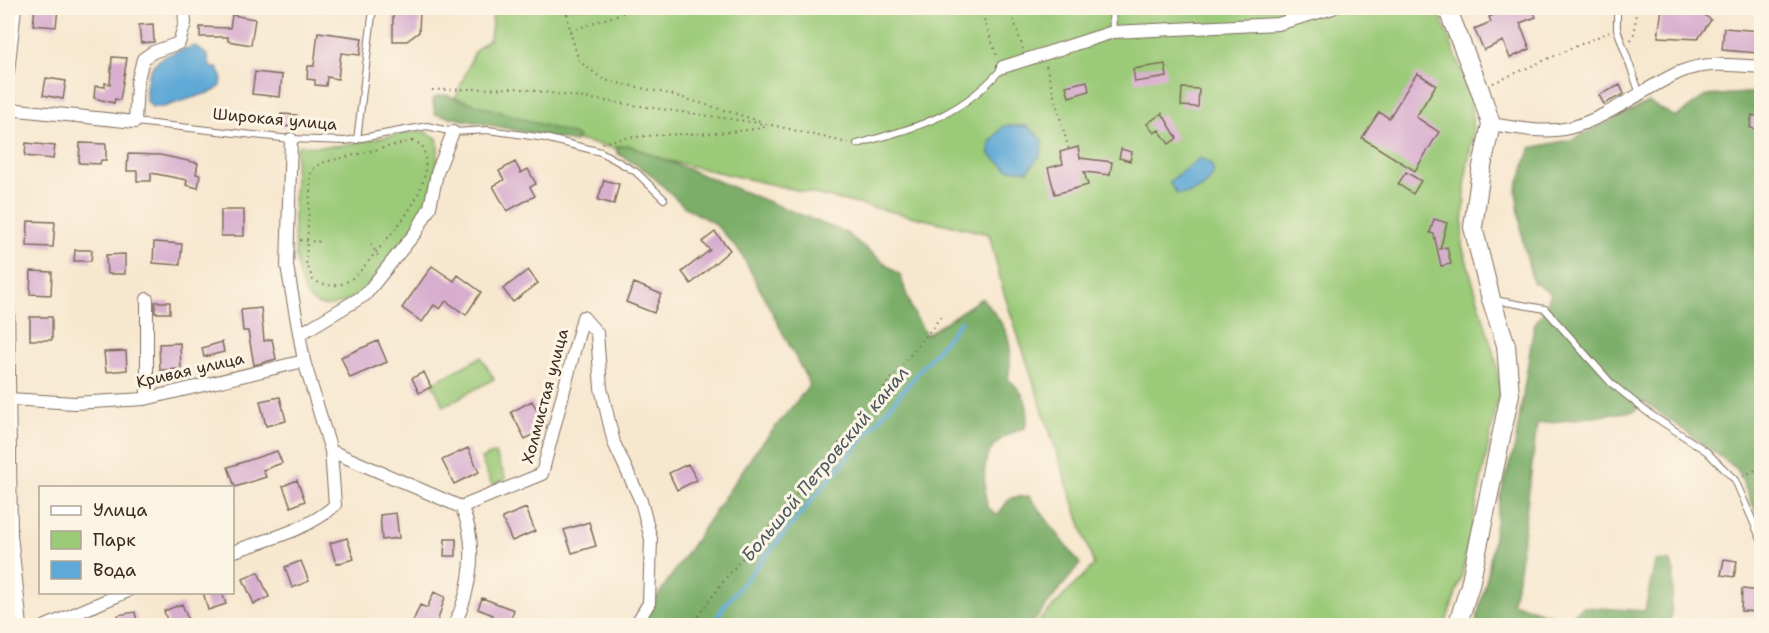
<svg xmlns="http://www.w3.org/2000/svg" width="1769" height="633" font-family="'Shantell Sans',sans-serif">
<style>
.green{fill:#9bca79;stroke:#6b7a4c;stroke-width:1.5}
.forest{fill:#7cae69;stroke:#5c6c44;stroke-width:1.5}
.water{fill:#5fa9d7;stroke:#4d6a7a;stroke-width:1.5}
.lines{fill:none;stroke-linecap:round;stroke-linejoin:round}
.stream{stroke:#5fa9d7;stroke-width:4}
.building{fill:#d8aecf}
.lane-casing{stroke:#7d6c5c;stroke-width:8}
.street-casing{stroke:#7d6c5c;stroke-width:14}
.secondary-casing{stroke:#7d6c5c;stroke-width:20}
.path{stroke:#7d6c5c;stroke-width:2;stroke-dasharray:1.5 4.5;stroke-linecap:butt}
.lane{stroke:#fff;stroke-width:6}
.street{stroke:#fff;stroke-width:12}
.secondary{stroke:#fff;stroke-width:18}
.labels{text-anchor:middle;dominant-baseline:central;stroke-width:6;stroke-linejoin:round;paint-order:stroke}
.street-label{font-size:16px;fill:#3b2a1e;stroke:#fcf5e5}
.water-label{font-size:18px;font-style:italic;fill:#48565f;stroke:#fcf5e5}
</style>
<rect width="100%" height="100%" fill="#fcf5e5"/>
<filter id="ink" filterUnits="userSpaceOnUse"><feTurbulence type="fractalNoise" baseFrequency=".0167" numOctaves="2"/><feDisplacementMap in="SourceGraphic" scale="12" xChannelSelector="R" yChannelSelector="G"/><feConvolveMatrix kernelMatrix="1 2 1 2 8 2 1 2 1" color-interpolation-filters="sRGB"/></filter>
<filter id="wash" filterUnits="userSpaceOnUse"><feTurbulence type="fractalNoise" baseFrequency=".008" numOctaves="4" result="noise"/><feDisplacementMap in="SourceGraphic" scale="24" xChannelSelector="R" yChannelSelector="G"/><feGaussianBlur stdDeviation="1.35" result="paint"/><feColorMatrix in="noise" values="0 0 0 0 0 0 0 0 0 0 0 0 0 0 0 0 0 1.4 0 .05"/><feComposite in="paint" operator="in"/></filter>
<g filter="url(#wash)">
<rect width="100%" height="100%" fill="#f7e7cf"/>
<path class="green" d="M494,8h943l26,66 8,29 2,31 -7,40 -4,71 34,117 4,26 -38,187 -17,50h-410l59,-60 -91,-275 -14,-56 -539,-123 25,-60 15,-13z
M423,131l14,7c4,17 -4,55 -11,71 -8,17 -51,71 -65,83 -16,12 -43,23 -55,2 -18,-32 -11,-108 -10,-145l4,-4c41,7 81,-11 123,-14z
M481,357l13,22 -50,27 -12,-23z
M495,453l11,26 -14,6 -11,-26z"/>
<path class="forest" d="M1761,92v432l-24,-55 -92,-67 -11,9 -97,13 -19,154 -6,25 54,17 17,-13 62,4 10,-50 16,1 3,10 -4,53 -195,1 13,-52 12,-77 15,-51 19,-121 11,-16 6,-16 -18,-11 -10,-39 -7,-53 15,-42 43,-9 74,-37 28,15 29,-21z
M446,95l129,40 3,3 -3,4 -140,-28 -2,-12 2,-5z
M628,145l218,88 54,42 12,35 14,25 56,-37c25,29 33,42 26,81 16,13 24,28 17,49 -45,13 -43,39 -38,79l11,8 12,-17 19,-2 51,68 -49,61h-393l117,-173 55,-67 -69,-132 -26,-29 -30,-17 -37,-35 -31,-19v-6z"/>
<path class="water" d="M195,46l12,9 4,13h6l5,9 -1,9 -7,5 -51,16h-11l-6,-7c-2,-39 14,-44 49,-54z
M1003,126h24l16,14 -2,14 -13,17 -20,-2 -18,-14v-12z
M1200,158l11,6 3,8c-5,14 -22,24 -37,22l-8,-12z"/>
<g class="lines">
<path class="stream" d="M712,626l11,-19 238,-286"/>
</g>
<g id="blocks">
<path class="building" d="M35,8h23l-2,19 -23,-2z
M393,8h27l-1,24 -12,9h-14z
M1502,8h30l4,9 -16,6 10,26 -20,9 -7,-17 -19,9 -10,-21 17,-7 -2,-5 15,-6z
M1662,8h33l16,12 -13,19 -40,-2z
M232,15l23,4 -4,26 -23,-4v-4h-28v-10l30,1z
M153,24l1,18 -13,1 -2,-18z
M1724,28l36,3 -2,22 -36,-3z
M318,32l44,6 -2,17 -19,-2 -3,26 -11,-2 -1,9 -11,-1v-5l-8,-1 1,-13h6z
M112,57l15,1 -7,42 -5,-1 -1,4 -20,-5 1,-12 10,1v-4l5,1z
M1165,64l2,13 -32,5 -2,-13z
M255,72l27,3 -2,22 -28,-3z
M1417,73l19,12 -20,32 23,15 -24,39 -53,-33 17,-26 10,6z
M46,78l20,3 -3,18 -20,-4z
M1087,81l2,10 -20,6 -3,-11z
M1620,85l4,9 -20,10 -5,-9z
M1182,88l17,1 -1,18 -17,-1z
M1162,113l15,25 -8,6 -10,-14 -5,3 -7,-9z
M281,114l16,1 -1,12 -16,-1z
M1752,115l9,2v13l-11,-2z
M26,143l29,3 -2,13 -28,-3z
M80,143l26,1v16h-5l-1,4 -21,-1z
M1078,147l2,11 32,4 -2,13 -26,-3 4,13 -33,9 -7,-26 15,-4 -3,-12z
M1121,149l11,3 -2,9 -11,-3z
M128,154l32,1 38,8 -2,11 4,1 -2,13 -12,-3 1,-5 -36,-7v8h-14v-10h-10z
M515,162l6,11 7,-4 8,15 -6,3 5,9 -28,15 -14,-25 11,-6 -5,-9z
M1406,172l15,9 -8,13 -15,-10z
M604,180l15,4 -5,20 -16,-4z
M221,210h23v26h-23z
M1434,219l13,4 -7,26 7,-2 4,17 -10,2 -7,-32 -4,-1z
M28,221l27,1 -2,25 -26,-1z
M715,232l15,18 -39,34 -9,-12 28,-22 -8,-8z
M154,242l28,2 -2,21 -27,-2z
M75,250h17l-1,11h-17z
M125,254v20h-18l-1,-19z
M432,266l22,15 4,-6 23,17 -15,23 -20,-14 -6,8 -6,-4 -12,17 -20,-14z
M528,270l10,13 -25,19 -10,-13z
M31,271l21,1 -1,23 -21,-1z
M634,283l27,11 -7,19 -28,-11z
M155,302h15v11h-15z
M261,308l3,33 8,-2 4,20 -22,6 -6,-34h-5l-2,-21z
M30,317h22v23h-22z
M378,341l9,21 -37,16 -9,-21z
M222,342l2,10 -20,5 -2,-9z
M180,343l1,26 -21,1 -1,-26z
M126,351l1,19 -21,2 -2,-20z
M424,372l7,15 -12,6 -7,-15z
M280,397l6,24 -20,5 -6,-25z
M532,401l14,26 -21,12 -14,-27z
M468,448l11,24 -25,12 -12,-24z
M277,451l5,12 -19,7 3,7 -31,10 -7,-20z
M688,464l9,16 -20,10 -8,-17z
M297,480l8,21 -14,6 -8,-21z
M526,508l9,23 -23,10 -10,-23z
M396,513l3,25 -17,2 -2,-25z
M589,522l7,24 -24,7 -8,-23z
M347,538l7,21 -18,5 -6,-21z
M445,539h11v17h-12z
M1724,559l13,2 -3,16 -13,-2z
M301,561l8,20 -17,7 -7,-21z
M258,572l11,25 -15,7 -11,-25z
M1742,589l19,2v21l-20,-1z
M203,592h19l4,12 -18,6z
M434,592l11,5 -9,29h-25l9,-21 7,3z
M482,598l32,12 -6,16h-19l4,-11 -15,-6z
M182,604l7,18 -20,4 -5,-15z
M135,612l3,14h-17l-3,-11z"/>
</g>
</g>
<g filter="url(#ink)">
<use href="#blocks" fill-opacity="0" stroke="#7d6c5c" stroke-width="1.5"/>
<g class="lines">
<g class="lane-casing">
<path id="lane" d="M1112,8l1,24
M1617,8v21l23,65
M135,122l156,17 54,2 82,-15 26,6 35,-2 57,8 56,14 35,20 28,27
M357,140l16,-132
M857,144c60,-17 104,-27 146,-77
M1494,300l51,9 66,74 36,29 59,39 29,29 27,62"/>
</g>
<g class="street-casing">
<path id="street" d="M1003,67l110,-35 165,-8 55,-16
M8,72l7,-64
M8,109l127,13 2,-39 6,-24 10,-7 26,-9 6,-20 -1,-15
M1491,124c25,4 53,10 78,4 40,-10 73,-39 111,-56 26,-11 54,-7 82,-5
M8,300l3,235 10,91
M300,334l65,-39 51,-63 14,-25 7,-34 16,-41
M147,398v-99
M10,399l64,4 71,-4 159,-38
M331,451l130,56 81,-33 41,-157 14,16 4,55 13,55 27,58 10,38 -2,64 -14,23
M232,552c33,-12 77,-22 103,-47l-4,-54 -27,-90 -17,-95 4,-127
M46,626l80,-34
M454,626c17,-36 25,-84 7,-119"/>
</g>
<g class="secondary-casing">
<path id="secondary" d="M1447,8l33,82 11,34 -10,47 -8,56 18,72 15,46 4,49 -40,191 -13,41"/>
</g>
<path class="path" d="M566,8l4,23 67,-23
M980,8l17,48
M1010,8l13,41
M570,31l9,30 25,19 66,14 93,28
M1631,40l4,-9 1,-23
M1046,66l23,84
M1493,83l116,-51
M432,90l83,-2 257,37 76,18
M412,141l10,4c15,40 -22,78 -45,106 -9,10 -17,23 -29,30 -11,7 -24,5 -35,-1l-7,-18 5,-91 10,-8z
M602,143c54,-14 112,-4 167,-17
M300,240l18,2 2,-3
M371,244l9,15
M1743,476l19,-9
M691,626l37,-51 83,-97 130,-161"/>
<use href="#lane" class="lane"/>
<use href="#street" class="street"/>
<use href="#secondary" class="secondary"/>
</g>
</g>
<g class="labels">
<g class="street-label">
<text transform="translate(275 119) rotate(5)">Широкая улица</text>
<text transform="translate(190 370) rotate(-13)">Кривая улица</text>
<text transform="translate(545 396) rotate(-75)">Холмистая улица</text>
</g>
<g class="water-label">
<text transform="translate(825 464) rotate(-50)">Большой Петровский канал</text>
</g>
</g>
<rect width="1769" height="633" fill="none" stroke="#fcf5e5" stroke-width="30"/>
<rect x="39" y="486" width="195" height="108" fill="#fcf5e5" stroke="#afa495" stroke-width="1.5"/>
<rect x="51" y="506" width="30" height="9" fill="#ffffff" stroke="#afa495" stroke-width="1.5"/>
<text x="93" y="516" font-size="18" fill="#3b2a1e">Улица</text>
<rect x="51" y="531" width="30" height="18" fill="#9bca79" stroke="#afa495" stroke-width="1.5"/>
<text x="93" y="546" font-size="18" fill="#3b2a1e">Парк</text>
<rect x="51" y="561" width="30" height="18" fill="#5fa9d7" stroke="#afa495" stroke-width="1.5"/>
<text x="93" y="576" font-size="18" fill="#3b2a1e">Вода</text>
</svg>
